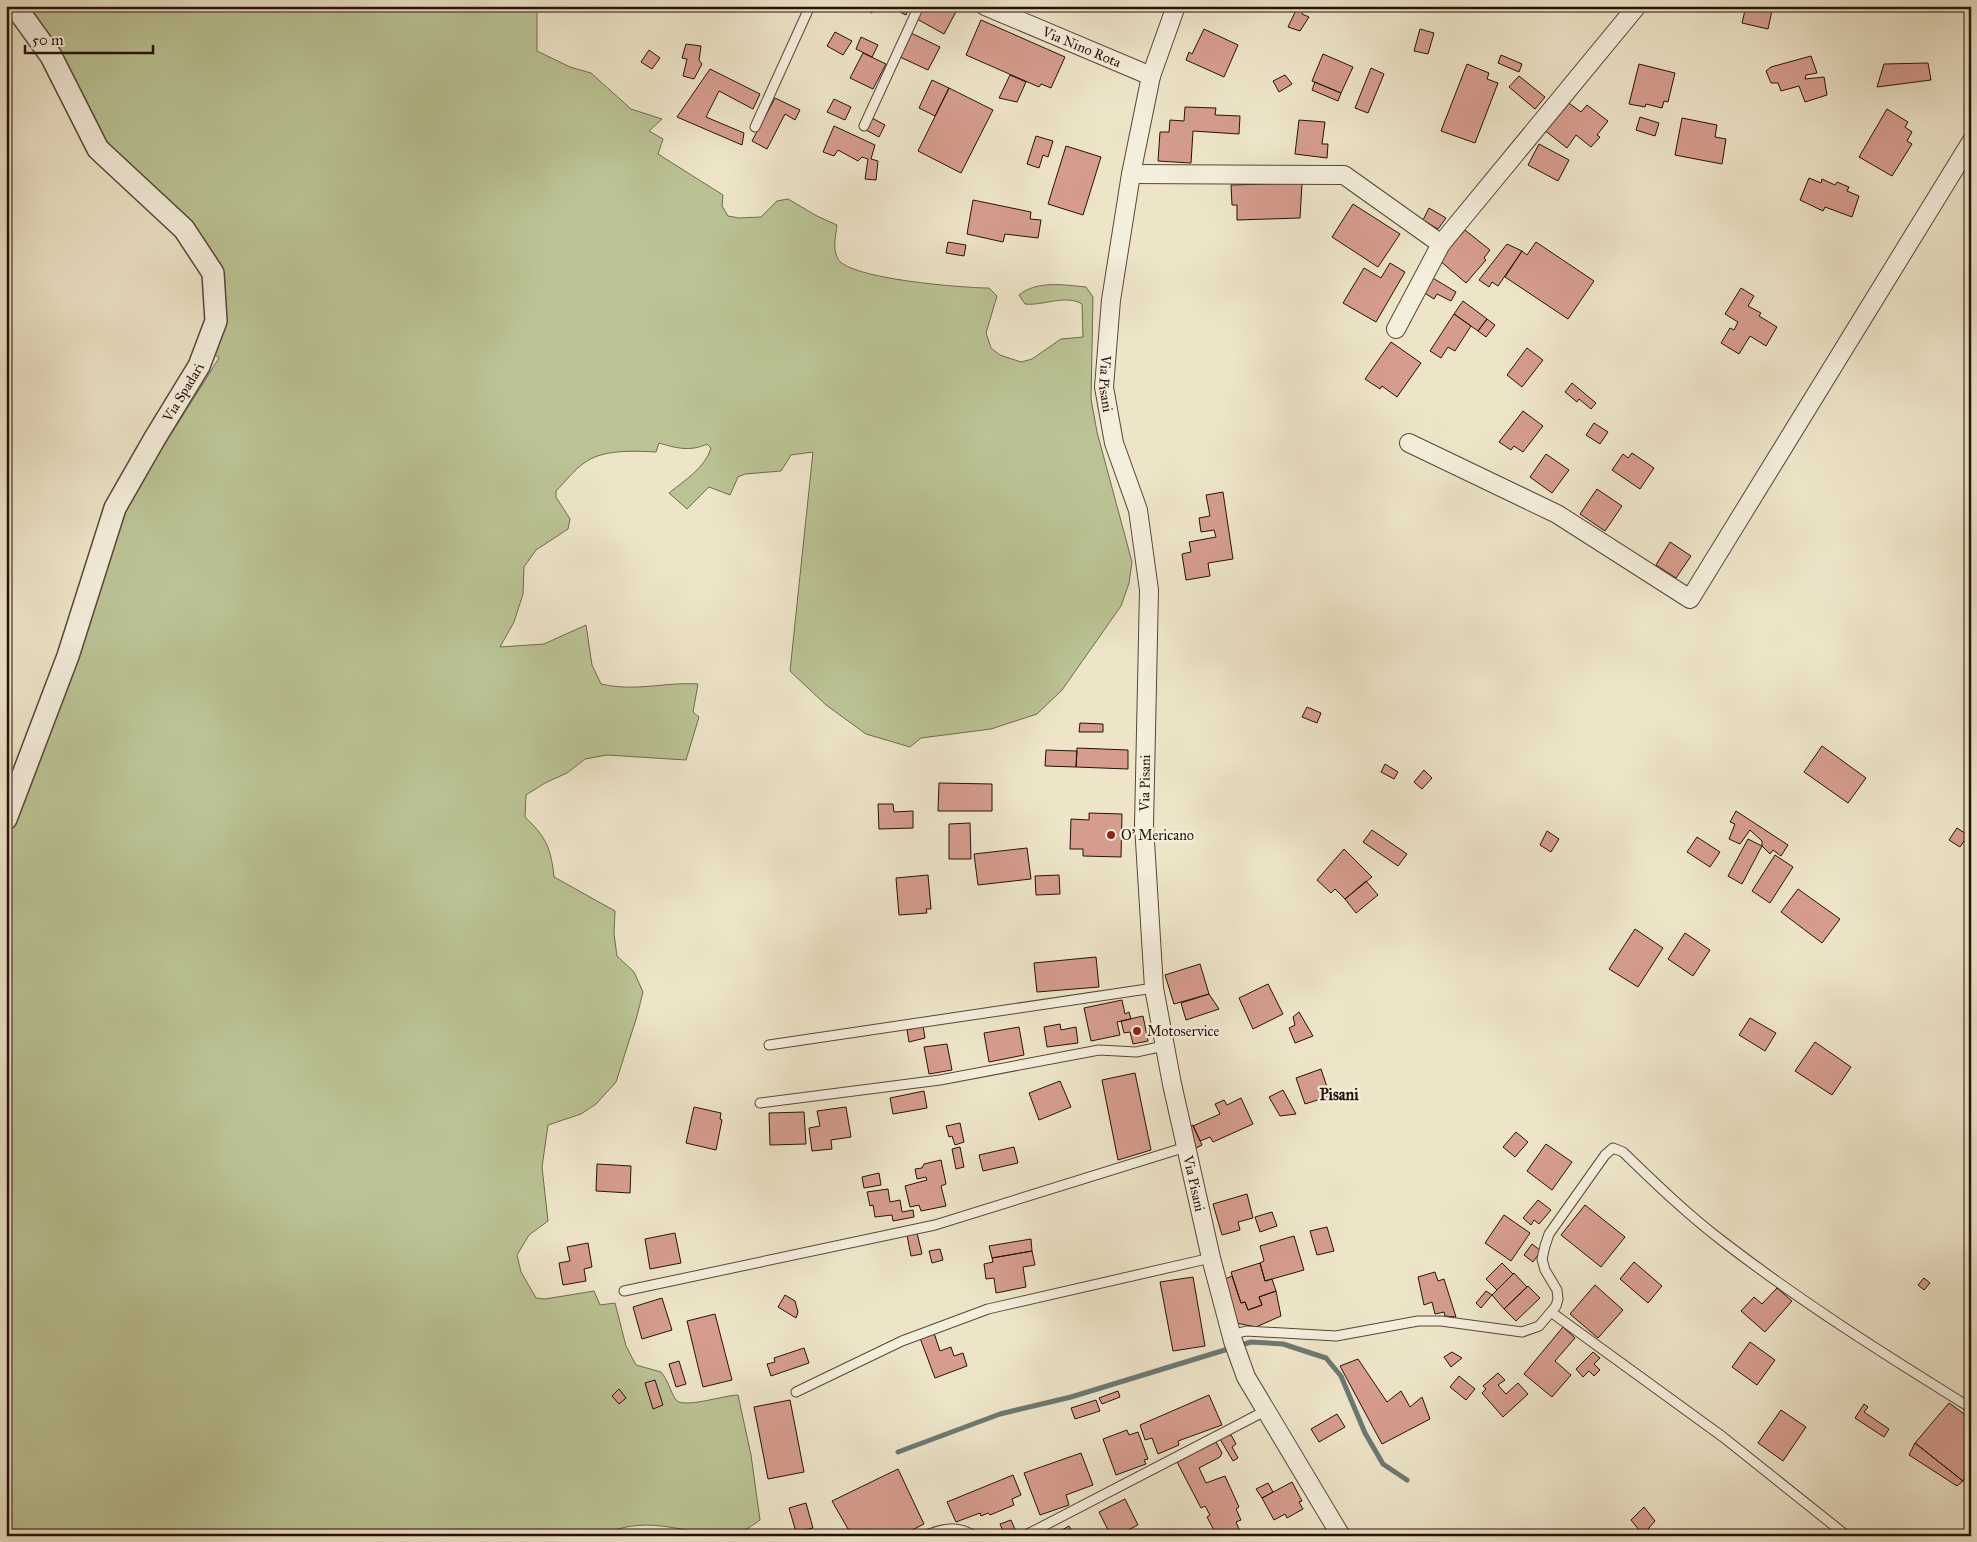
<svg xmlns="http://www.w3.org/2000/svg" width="1977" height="1542" font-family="'IM FELL Great Primer',serif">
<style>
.green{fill:#bbc394;stroke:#706a4e}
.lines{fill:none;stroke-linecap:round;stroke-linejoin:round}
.stream{stroke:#6b7972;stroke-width:5}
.building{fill:#d69d8e;stroke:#261109}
.service-casing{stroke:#584639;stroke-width:11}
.minor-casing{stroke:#584639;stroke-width:20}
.tertiary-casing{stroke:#584639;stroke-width:24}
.service{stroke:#f4eedc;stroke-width:9}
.minor{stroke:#f4eedc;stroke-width:18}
.tertiary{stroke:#f4eedc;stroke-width:21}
.poi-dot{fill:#8f2418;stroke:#f4eedc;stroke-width:2}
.labels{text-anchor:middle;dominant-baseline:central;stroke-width:4.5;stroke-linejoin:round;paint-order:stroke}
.street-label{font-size:14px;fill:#261109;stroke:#f4eedc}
.poi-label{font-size:14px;fill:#261109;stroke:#f4eedc;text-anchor:start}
.quarter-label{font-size:16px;font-weight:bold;fill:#261109;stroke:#f4eedc}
</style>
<rect width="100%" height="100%" fill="#eee5c9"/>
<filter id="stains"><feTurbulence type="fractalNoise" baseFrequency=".004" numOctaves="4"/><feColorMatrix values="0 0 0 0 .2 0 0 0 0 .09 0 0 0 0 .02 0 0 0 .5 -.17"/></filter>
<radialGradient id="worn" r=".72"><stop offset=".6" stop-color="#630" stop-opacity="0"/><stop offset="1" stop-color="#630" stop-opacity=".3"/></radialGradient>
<path class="green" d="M25,6h503l9,3v42l33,16 21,6 40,36 31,10 -13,12 14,8 -5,15 65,41 -1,11 6,10 11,2 22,-1 16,-16 11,-2 29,17 20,9c-1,11 -5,23 1,34 11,20 126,29 151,29l8,8 -11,37 5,15 9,7 21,7 11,-3 29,-20 22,-2 -1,-33c-16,-10 -39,2 -57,0l-6,-9c19,-15 45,-10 67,-8l7,10 -2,102 6,33 35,130 -3,21 -8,23 -59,84 -25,24 -46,15 -70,9 -11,9 -44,-13 -40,-29 -36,-34 23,-219 -22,3 -10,16 -36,3 -7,3 -8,18 -21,-8 -22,22 -18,-16c16,-13 36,-25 42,-45l-4,-4c-17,8 -31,4 -48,-1l-3,9c-23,-1 -53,-3 -72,11 -10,7 -19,19 -28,28v6l14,22 -2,10 -32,21 -12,17 -1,27 -9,28 -14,25 44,-3 42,-19 6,40 9,19c36,8 61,-2 97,0l-5,28 6,5 -13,43 -79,-5 -22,4 -18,14 -22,10 -19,12 -1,22c21,20 26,31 29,60l61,34 -1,23 3,22 17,16 9,20 -6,24 -21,66 -20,22 -15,10 -33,11 -6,42 6,54 -19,14 -12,20 4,17 15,26 9,1 49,-8 6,14 15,-2 11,43 10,19 25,7c7,8 9,19 15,28 7,9 49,-5 62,-5l13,60 9,65c-6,4 -13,10 -19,11 -49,11 -88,-22 -140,5h-595v-694l36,-93 76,-231 101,-160 -7,-6 12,-65 -125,-153z"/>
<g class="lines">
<path class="stream" d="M898,1452l102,-38 71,-17 180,-55 32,2 43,14 15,18 24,57 18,31 24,16"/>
</g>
<path class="building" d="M859,6h16l-3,7z
M887,6h23l-4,9z
M924,6h31l3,2 -14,26 -27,-15z
M1284,6h14l-2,4z
M1298,6h7l-3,8 7,3 -9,14 -12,-4z
M1746,6h27l-5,23 -26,-6z
M981,20l84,37 -14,31 -10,-4 -2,3 -73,-32z
M1204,29l34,16 -14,32 -38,-17 3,-8 3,2z
M1420,29l14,4 -6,21 -14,-3z
M835,32l17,9 -9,14 -16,-9z
M911,33l29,14 -12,23 -28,-13z
M861,37l17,8 -6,12 -16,-8z
M686,44l15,2 -2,14 3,4 -8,15 -11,-3 4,-17 -5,-1z
M649,50l11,8 -8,11 -11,-7z
M863,53l23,11 -13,25 -23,-11z
M1323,54l30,13 -12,26 -29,-12z
M1501,55l21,9 -3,8 -21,-9z
M1811,56l6,17 -11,2 -1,4 19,-2 3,18 -22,7 -6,-16 -18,5 -3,-8h-7l-5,-12 5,-4z
M1928,63l3,17 -54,7 7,-23z
M1467,64l22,9 -2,6 11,4 -23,60 -34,-12z
M1639,64l36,9 -7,29 -4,-1 -2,7 -16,-4 -1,3 -16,-3z
M1371,68l13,6 -16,39 -13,-5z
M710,69l50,25 -7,15 -34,-18 -13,26 38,16 -2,12 -65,-28z
M1010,75l16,7 -9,20 -18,-4z
M1285,75l7,9 -13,8 -6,-11z
M1519,76l26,21 -10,12 -26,-22z
M932,80l17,8 -14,28 -16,-8z
M1315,82l26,11 -3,8 -26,-11z
M949,88l44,22 -32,63 -43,-22z
M775,98l25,12 -5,10 -10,-6 -18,35 -15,-8z
M834,99l17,8 -6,13 -18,-8z
M1566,101l15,11 6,-7 21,16 -11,14 3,2 -9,10 -15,-12 -9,13 -24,-19z
M1185,107l31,1 -1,7 25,1 -1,18 -46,-3 -2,32 -33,-2 2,-29h9l1,-12 14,1z
M1887,109l21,13 -3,5 7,5 -5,9 5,3 -20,32 -33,-19z
M1640,117l19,6 -4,13 -19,-6z
M872,118l13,7 -6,12 -13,-7z
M1682,118l35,7 -2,12 11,2 -4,25 -47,-9z
M1299,120l26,2 -3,22h6l-1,14 -32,-4z
M834,126l41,19 -4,14 7,2 -2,19 -11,-1 3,-20 -6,-2 -4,4 -20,-11 -4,6 -11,-4z
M1036,136l17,5 -5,16 -5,-2 -4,13 -12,-4z
M1539,144l30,16 -11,21 -30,-16z
M1066,146l35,11 -18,58 -35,-11z
M1809,178l12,5 1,-4 13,6 2,-3 12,5 -2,4 12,5 -7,21 -27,-10 -2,4 -23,-11z
M1302,183l-2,35 -63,2v-15h-5l-1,-20z
M973,200l58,12 -1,7 11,1 -3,18 -33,-4 -2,8 -36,-8z
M1353,204l47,30 -22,33 -46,-30z
M1429,208l17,10 -8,11 -15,-9z
M1465,230l25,20 -6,8 2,2 -20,23 -27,-23z
M948,242l18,3 -2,11 -18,-3z
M1536,242l58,39 -26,38 -63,-42 17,-26 5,4z
M1507,244l15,7 -24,35 -6,-4 -3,5 -10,-7z
M1390,263l15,9 -29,50 -33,-19 21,-35 17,10z
M1431,277l25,15 -5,9 -14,-7 -3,5 -11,-7z
M1741,288l13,8 -6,10 13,7 -2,3 18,11 -11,19 -16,-10 -11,18 -18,-11 9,-15 4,2 4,-8 -13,-8z
M1463,301l24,18 -9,12 -24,-17z
M1454,314l17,12 -16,25 -7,-4 -7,11 -11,-7z
M1487,319l8,6 -9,12 -8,-6z
M1391,342l30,21 -24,34 -15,-11 -2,3 -15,-10z
M1527,348l16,12 -21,27 -15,-12z
M1572,383l24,20 -5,6 -12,-10 -2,3 -12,-10z
M1523,411l20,15 -20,26 -9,-6 -3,4 -12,-8z
M1594,423l14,9 -8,12 -14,-9z
M1632,453l22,15 -14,21 -28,-19 11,-16 5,4z
M1546,454l23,16 -17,23 -22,-16z
M1597,489l25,17 -17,25 -25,-17z
M1223,492l10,67 -25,4 2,13 -24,4 -4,-26 9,-2 -2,-10 27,-5 -2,-7 -13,2 -2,-14 11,-2 -4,-21z
M1670,542l21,14 -15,22 -20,-13z
M1307,707l14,6 -4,10 -15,-6z
M1080,723l23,1v8h-24z
M1822,746l44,32 -18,25 -44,-31z
M1077,748l51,2v19l-52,-2z
M1046,750l31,1 -1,16 -31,-1z
M1385,764l13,8 -4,7 -13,-7z
M1424,770l8,8 -10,11 -8,-7z
M939,783l53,1v27h-54z
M878,804h15l1,8 19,-1v17l-34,1z
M1736,811l52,34 -7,11 -8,-6 -3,4 -8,-8v-5l-12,-11 -10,14 -11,-5 6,-15 -5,-2z
M1089,813l33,1 -1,43 -38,-1v-7h-13l1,-30 18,1z
M970,823l1,36h-22v-35z
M1957,828l14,9 -2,7 -5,-3 -4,6 -11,-7z
M1372,830l35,24 -9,12 -35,-24z
M1547,831l12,8 -8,13 -11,-7z
M1697,837l23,15 -10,15 -23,-15z
M1748,839l14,7 -20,38 -14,-8z
M1027,848l4,31 -53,6 -4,-31z
M1344,849l28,28 -27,22 -10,-10 -4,4 -14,-13z
M1775,855l18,12 -23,36 -18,-12z
M928,875l3,34h-5l1,4 -28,2 -3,-37z
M1059,875l1,19 -24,1 -1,-19z
M1366,881l12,14 -22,18 -11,-14z
M1798,889l42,30 -18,24 -41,-31z
M1635,929l28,19 -25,39 -29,-18z
M1685,933l25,17 -17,26 -25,-17z
M1096,957l3,30 -62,5 -3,-29z
M1200,964l9,30 -35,10 -9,-29z
M1268,984l15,30 -30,15 -14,-31z
M1209,994l10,15 -33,11 -5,-17z
M1122,1000l3,14 4,-2 2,7 -14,3 3,13 -29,6 -7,-33z
M1299,1012l14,24 -18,7 -6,-15 6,-3 -2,-8z
M1143,1016l5,25 -15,3 -3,-12 -6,1 -3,-12z
M1750,1018l26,15 -11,18 -26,-16z
M1060,1024l1,6 15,-3 2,16 -31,4 -3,-20z
M923,1026l2,12 -16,4 -2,-12z
M1019,1027l5,28 -35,7 -5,-29z
M1815,1042l36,25 -19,28 -37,-24z
M947,1044l5,26 -23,4 -5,-27z
M1321,1069l9,27 -25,8 -9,-26z
M1135,1073l16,77 -33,10 -16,-80z
M1060,1081l11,26 -32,13 -10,-27z
M1283,1090l13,24 -16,2 -11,-19z
M924,1091l3,17 -34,6 -3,-16z
M1241,1098l12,26 -40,18 -3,-5 -10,4 -7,-15 27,-12 -5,-10 9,-4 3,5z
M694,1107l27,6 -1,6 2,1 -6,30 -30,-7z
M846,1107l5,30 -20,3 1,9 -20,2 -3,-23 11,-2 -3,-15z
M804,1112l2,32 -36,1 -1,-32z
M960,1123l4,19 -9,3 -3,-9 -3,1 -3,-11z
M1193,1125l9,20 -8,4 -9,-20z
M1516,1132l12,10 -13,15 -12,-10z
M1546,1144l26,18 -20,28 -25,-19z
M960,1147l4,20 -8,2 -4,-20z
M1014,1147l4,16 -35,8 -4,-16z
M941,1160l5,24 -5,2 5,20 -25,5 -2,-6 -9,2 -5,-21 22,-6 -1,-3 -9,2 -2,-10 7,-1 2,-4z
M597,1164l34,2 -1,27 -34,-2z
M879,1173l2,12 -17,3 -2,-11z
M888,1189l2,13 10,-2 2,12 11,-2 1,7 -21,4 -1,-6 -17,2 -2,-12 -3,1 -3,-14z
M1247,1194l6,24 -15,4 2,8 -18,5 -9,-31z
M1538,1200l13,10 -12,14 -5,-4 -3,5 -8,-7z
M1585,1205l40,32 -24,30 -40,-32z
M1272,1212l5,14 -17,6 -5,-15z
M1504,1215l26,18 -19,28 -26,-18z
M1327,1227l7,24 -17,4 -7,-24z
M675,1233l6,30 -31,6 -5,-30z
M917,1233l5,21 -11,2 -4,-21z
M1294,1236l10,34 -39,11 -5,-18 4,-2 -4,-15z
M1031,1239l1,12 -40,7 -3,-12z
M588,1243l4,24 -8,2 2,12 -23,4 -4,-22 11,-2 -3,-14z
M1532,1244l9,7 -8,11 -9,-7z
M940,1249l3,11 -11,3 -3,-12z
M1032,1251l3,14 -12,2 3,20 -30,6 -2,-15 -8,1 -2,-15 9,-2 -1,-4z
M1634,1262l28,24 -14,17 -28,-24z
M1260,1263l5,18 7,-2 4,12 -17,6 3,8 -14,5 -3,-8 -4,1 -10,-31z
M1502,1263l11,11 -16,16 -11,-11z
M1435,1272l3,9 6,-2 12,38 -11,-1 -1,-4 -9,2 -3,-12 -8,3 -6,-28z
M1514,1273l13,14 -23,22 -12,-14z
M1232,1276l9,27 4,-1 3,8 14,-5 -3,-8 17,-6 5,25 -25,11 -20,-4 -11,-44z
M1193,1277l12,69 -32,5 -13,-69z
M1924,1278l6,5 -6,7 -6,-5z
M1595,1285l28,25 -25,28 -28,-24z
M1528,1286l12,12 -24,23 -12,-12z
M1777,1288l15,13 -27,31 -24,-21 13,-14 8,7z
M1486,1291l6,4 -11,13 -5,-5z
M785,1295l10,6 3,11 -2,6 -18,-11z
M662,1298l10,32 -30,9 -9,-32z
M715,1314l17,66 -29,7 -16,-66z
M1563,1327l12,11 -20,23 16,14 -19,22 -28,-23z
M934,1333l6,18 11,-4 3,9 9,-3 4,13 -32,12 -15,-40z
M1750,1342l25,18 -18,25 -25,-18z
M804,1348l5,15 -38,13 -4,-12 8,-2 -1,-4z
M1452,1352l10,6 -11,9 -7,-10z
M1593,1352l7,6 -6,6 6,6 -6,6 -5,-5 -6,6 -7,-8z
M1358,1359l29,43 14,-11 9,16 12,-10 8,22 -48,25 -42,-78z
M679,1361l7,23 -10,3 -7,-23z
M1498,1373l7,7 -7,5 8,9 12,-11 10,11 -25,23 -21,-24 4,-4 -3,-3z
M1459,1376l16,13 -9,11 -16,-13z
M655,1380l8,25 -10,4 -8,-26z
M619,1389l7,9 -7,6 -7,-8z
M1118,1391l2,6 -18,7 -3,-6z
M1209,1395l13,30 -44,16 1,4 -21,9 -6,-16 -7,2 -5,-15z
M790,1400l14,72 -36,7 -14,-72z
M1096,1400l4,11 -25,8 -4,-11z
M1949,1403l22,16v52l-8,10 -48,-38z
M1864,1404l4,3 -4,5 25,17 -5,8 -29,-19z
M1781,1410l25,17 -23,34 -25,-18z
M1337,1414l8,13 -26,15 -8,-13z
M1127,1430l2,5 9,-3 10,27 -4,1 2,4 -30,11 -13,-36z
M1230,1433l6,11 -4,3 6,11 -5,3 -13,-22z
M1216,1442l6,11 -2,4 -21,11 7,15 19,-7 14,31 -3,2 5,11 -5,2 6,14h-25l-10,-19 3,-2 -5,-9 -4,2 -24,-46z
M1915,1443l48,38 -6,5 -48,-31z
M1081,1453l12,32 -27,10 3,10 -29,10 -16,-42z
M898,1469l26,55 -24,12h-48l-20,-35z
M1013,1475l8,20 -9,4 2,6 -24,10 -2,-2 -7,3 -1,-3 -24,9 -9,-20z
M1292,1482l10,19 -3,1 4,7 -16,9 -2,-4 -11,6 -12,-22z
M1268,1483l5,9 -11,6 -6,-9z
M1125,1499l13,26 -22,11h-5l-12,-24z
M806,1503l7,25 -17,4 -7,-24z
M1644,1507l11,14 -7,8 2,3 -7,3 -12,-15z
M1011,1520l6,14 -12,2 -5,-12z
M1069,1526l6,10h-23z"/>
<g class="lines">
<g class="service-casing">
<path id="service" d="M864,126l55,-120
M755,127l55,-121
M769,1045l385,-57
M760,1103l180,-23 159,-30 37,2 28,-6
M624,1291l311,-66 251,-78
M1551,1312l172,125 124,99
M1231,1335l15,-4 90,5 82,-15h23l81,11 17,-6 17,-20 2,-7 -1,-9 -12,-20 -3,-11 3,-13 4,-12 56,-79 8,-7 10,4c33,32 65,63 102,91 78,60 162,113 246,165
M796,1392l106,-51 86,-32 223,-51
M925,1536c17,-8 33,-11 49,0
M1024,1536l243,-126"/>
</g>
<g class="minor-casing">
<g id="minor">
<path id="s1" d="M985,6l166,70"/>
<path id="s2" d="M1176,6l-25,70 -20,98 -20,126 -7,87 10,56 24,67 11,80 -5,235 10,163 18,96 39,174 22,83 13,36 95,159"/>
<path d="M1131,174l213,1 97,69"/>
<path d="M1396,329l45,-85 196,-238"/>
<path d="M1409,443l148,71 133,85 281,-457"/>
</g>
</g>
<g class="tertiary-casing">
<g id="tertiary">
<path id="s3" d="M6,819l62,-163 47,-148 40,-70 44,-72 17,-45 -3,-48 -29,-44 -86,-80 -47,-93 -36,-50"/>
</g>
</g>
<use href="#service" class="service"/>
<use href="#minor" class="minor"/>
<use href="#tertiary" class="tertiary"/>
</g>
<g class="poi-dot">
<circle cx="1111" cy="835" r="5"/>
<circle cx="1137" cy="1031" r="5"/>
</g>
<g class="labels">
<g class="street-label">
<text stroke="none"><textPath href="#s1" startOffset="105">Via Nino Rota</textPath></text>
<text stroke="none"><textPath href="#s2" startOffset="386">Via Pisani</textPath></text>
<text stroke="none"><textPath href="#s3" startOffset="464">Via Spadari</textPath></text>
<text transform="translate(1145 783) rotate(-89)">Via Pisani</text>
<text stroke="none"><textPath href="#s2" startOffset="1196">Via Pisani</textPath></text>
</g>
<g class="poi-label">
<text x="1121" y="835">O' Mericano</text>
<text x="1147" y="1031">Motoservice</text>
</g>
<g class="quarter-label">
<text x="1339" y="1094">Pisani</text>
</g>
</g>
<rect width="1977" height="1542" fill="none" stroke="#eee5c9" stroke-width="25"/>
<rect x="8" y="8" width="1962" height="1527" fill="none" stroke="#261109" stroke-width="2.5"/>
<rect x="12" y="12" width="1952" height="1517" fill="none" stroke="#261109"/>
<path d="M25 45v8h128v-8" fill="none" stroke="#261109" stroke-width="2.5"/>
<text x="32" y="45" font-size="15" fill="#261109" stroke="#f4eedc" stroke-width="4" paint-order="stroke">50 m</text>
<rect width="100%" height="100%" filter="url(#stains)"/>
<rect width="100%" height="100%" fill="url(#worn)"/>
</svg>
